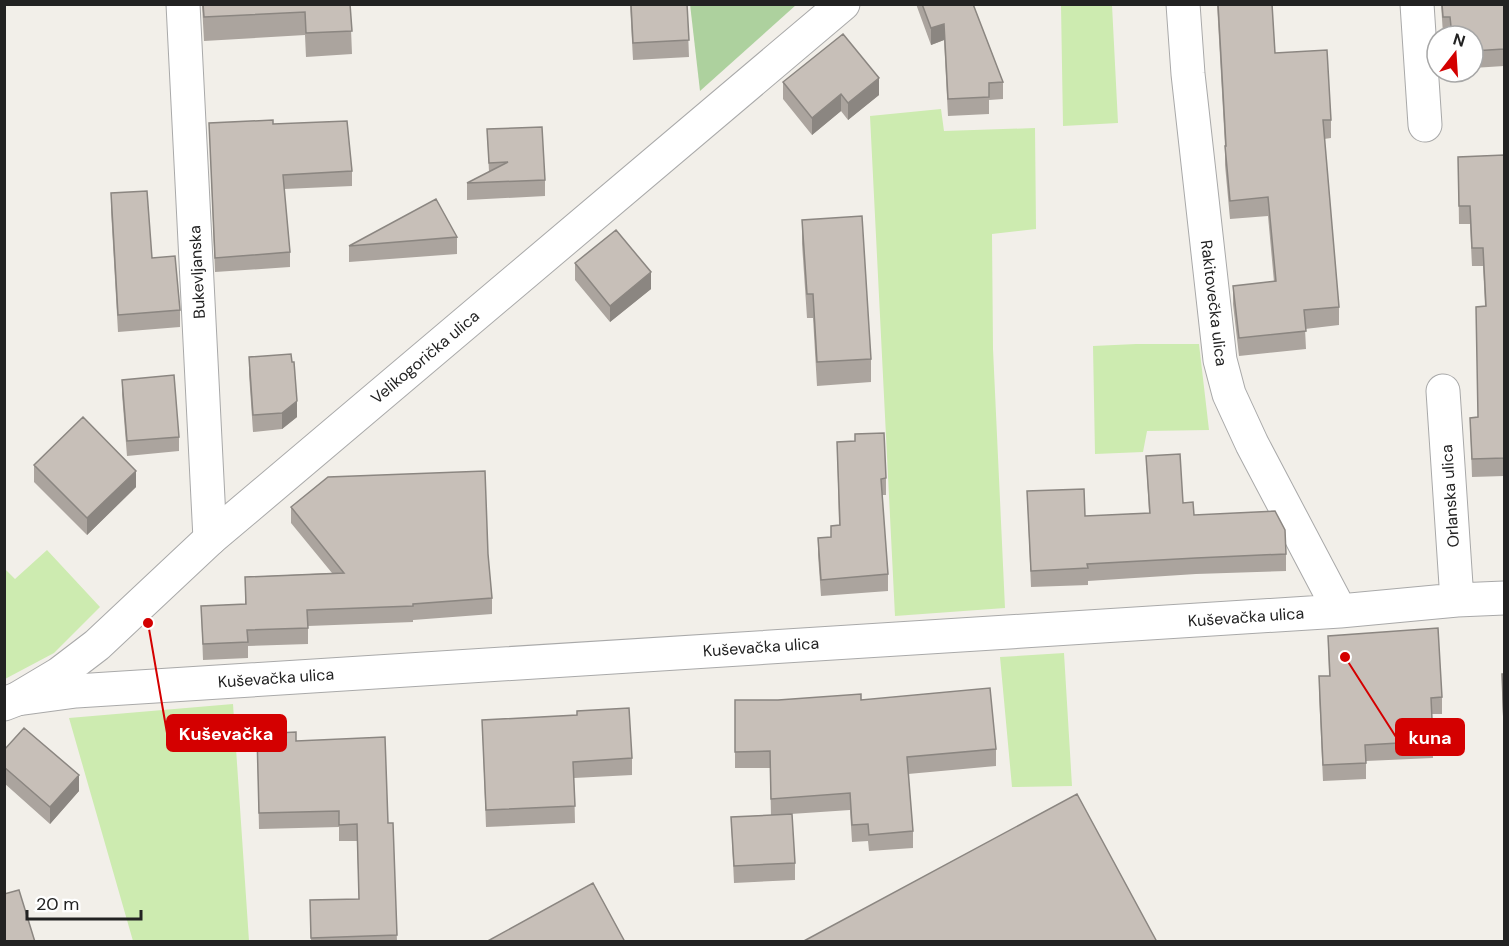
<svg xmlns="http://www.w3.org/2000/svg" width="1509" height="946" font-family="'DM Sans',sans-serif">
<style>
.grass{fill:#cdebb0}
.forest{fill:#add19e}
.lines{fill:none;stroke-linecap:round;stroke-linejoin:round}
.minor-casing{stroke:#a9a9a9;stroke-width:35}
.tertiary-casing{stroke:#a9a9a9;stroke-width:35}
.minor{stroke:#fff;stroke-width:33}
.tertiary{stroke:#fff;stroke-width:33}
.wall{fill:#aba49e}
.shaded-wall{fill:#8b8681}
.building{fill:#c7bfb8;stroke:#8b8681;stroke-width:1.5}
.labels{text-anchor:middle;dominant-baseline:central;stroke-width:6;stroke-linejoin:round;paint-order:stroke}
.street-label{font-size:16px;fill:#222;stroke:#fff}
.leader{fill:none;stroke:#d40000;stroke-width:2}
.callout-dot{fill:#d40000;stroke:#fff;stroke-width:2}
.callout{fill:#d40000;stroke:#d40000;stroke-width:2}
.callout-label{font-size:18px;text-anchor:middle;font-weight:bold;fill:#fff}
</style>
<rect width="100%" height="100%" fill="#f2efe9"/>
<path class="grass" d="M1061,5h51l6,118 -55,3z
M941,109l3,22 91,-3 1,101 -44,5 1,115 12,259 -110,8 -25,-500z
M1136,344h63l10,86 -62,1 -4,21 -48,2 -2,-108z
M47,550l53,57 -46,46 -49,26v-110l10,10z
M1064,653l8,133 -60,1 -12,-130z
M233,704l16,237h-116l-64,-223z"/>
<path class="forest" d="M690,4h106v1l-96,86z"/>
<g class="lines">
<g class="minor-casing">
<path id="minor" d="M183,4l27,535
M1183,4l5,70 32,286 9,34 23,50 88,167
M1417,4l8,121
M1443,391l14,209
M17,699l59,-8 1264,-80 117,-11 47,-2"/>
</g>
<g class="tertiary-casing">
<path id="tertiary" d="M4,704l13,-5 42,-25 38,-29 113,-106 633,-535"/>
</g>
<use href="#minor" class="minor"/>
<use href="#tertiary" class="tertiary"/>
</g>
<path class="wall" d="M350,4l2,50 -46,3 -1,-22 -101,6 -2,-36z
M630,4h57l2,53 -56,3z
M916,4h57l30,78v17l-14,1v14l-41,2 -4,-76 -13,5z
M1217,4h55l3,49 56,67v18l-7,1 15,168v18l-34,4 1,20 -67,7 -6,-52v-18l41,-4 -6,-66 -38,3 -5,-54v-19z
M1441,4h63v62l-31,2v-32h-23v-3l-7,1z
M783,82l96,13 -31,25 -7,-9 -29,24 -29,-36z
M209,123l64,1 79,47v15l-68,3 6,63v15l-75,5z
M487,129l58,51v16l-78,4v-17l22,-11z
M1504,155v321l-32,1 -2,-59 8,-1 7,-111 -2,-40h-11l-2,-42h-11l-1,-67z
M111,193l41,65 28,52v17l-62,5 -7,-122z
M802,220l69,139v23l-54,4 -4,-68h-6l-5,-74z
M457,237v17l-108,8v-16z
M575,263l76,26 -41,33 -35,-42z
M249,357l48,60 -15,12 -29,3 -4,-58z
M122,380l57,57v14l-52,5 -5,-62z
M837,442l49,36v17h-4l6,79v17l-67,5 -3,-41v-17l13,-1v-11l8,-1z
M1146,456l48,59 92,39v17l-90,3 -108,7v4l-57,2 -4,-96 58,25 64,-3z
M34,465l102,22 -49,48 -53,-53z
M291,507l197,47 4,44v16l-79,6v2l-105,4v18l-60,2v12l-45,2 -2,-54 44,-2v-27l87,-4 -41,-50z
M1328,636l114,61v17h-10l1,44 -67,3v18l-43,2 -4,-88v-17h10z
M1502,674h2v66l-2,-49z
M735,700h126l135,49v17l-88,8 5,57v17l-44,3 -1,-10 -16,1 -2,-32 -74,5 19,48v17l-61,3 -3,-66 40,-2 -1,-47h-35z
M577,715l55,43v17l-58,3 1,45 -89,4 -4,-107z
M257,734l39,7 92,82h5l4,119h-86l-1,-42 49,-1 -2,-58h-18v-14l-80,2z
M4,750l75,41 -29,33 -46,-41z"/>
<path class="shaded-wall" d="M944,24v16l-13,5v-17z
M879,78v17l-31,25v-17z
M841,94v17l-29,24v-17z
M651,272v17l-41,33v-16z
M297,401v16l-15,12v-16z
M136,471v16l-49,48v-17z
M79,775v16l-29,33v-17z"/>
<path class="building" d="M203,4h147l2,27 -46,2 -1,-21 -101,5z
M631,4h56l2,36 -56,3z
M922,4h51l30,78 -14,1v14l-41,2 -4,-75 -13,4z
M1218,4h54l3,49 52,-3 4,70h-8l16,187 -35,3 2,21 -67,7 -6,-52 43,-5 -8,-84 -38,4 -5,-55h1z
M1442,4h62v45l-31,2v-15h-21l-2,-19h-7z
M843,34l36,44 -31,25 -7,-9 -29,24 -29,-36z
M273,120v4l74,-3 5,50 -69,4 7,77 -75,6 -6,-135z
M542,127l3,53 -78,3 41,-21 -19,1 -2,-34z
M1504,155v303l-32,1 -2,-41 8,-1 -2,-110 10,-1 -3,-58h-11l-2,-42h-11l-1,-49z
M147,191l5,67 23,-2 5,54 -62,5 -7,-122z
M436,199l21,38 -108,9z
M862,216l9,143 -54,3 -4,-68h-6l-5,-74z
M616,230l35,42 -41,34 -35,-43z
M291,354l1,8h2l3,39 -15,12 -29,2 -4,-58z
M174,375l5,62 -52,4 -5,-61z
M83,417l53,54 -49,47 -53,-53z
M884,433l2,45 -5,1 7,95 -67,6 -3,-42 13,-1v-11l9,-1 -3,-83 18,-1v-7z
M1180,454l3,49 10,-1 1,13 81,-4 10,19 1,24 -90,4 -109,6 1,4 -57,3 -4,-80 57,-2 1,27 65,-3 -4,-57z
M485,471l3,83 4,44 -79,6v2l-106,4 1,18 -61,2 1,12 -45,2 -2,-38 45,-2 -1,-27 99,-4 -53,-66 37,-30z
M1438,628l4,69 -11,1 2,43 -68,4 1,18 -43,2 -4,-89h11l-2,-40z
M1502,674h2v49z
M990,688l6,61 -89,8 6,74 -44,4 -1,-11 -16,1 -2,-32 -79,6 -1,-48 -35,1v-52h43l83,-6v6z
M629,708l3,50 -59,4 2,44 -89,4 -4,-90 95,-5v-4z
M24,728l55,47 -29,32 -46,-40v-17z
M296,732v9l89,-4 3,86h5l4,112 -86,3 -1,-38 49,-1 -2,-75 -18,1v-14l-80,2 -2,-79z
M1077,794l80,148h-355z
M792,814l3,49 -61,3 -3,-49z
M593,883l32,59h-139z
M19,890l16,52h-31v-48z"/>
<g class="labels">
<g class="street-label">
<text transform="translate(197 272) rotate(-93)">Bukevljanska</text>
<text transform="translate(1214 303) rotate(83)">Rakitovečka ulica</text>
<text transform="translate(425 357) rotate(-40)">Velikogorička ulica</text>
<text transform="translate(1450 496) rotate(-94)">Orlanska ulica</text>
<text transform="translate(1246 617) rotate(-4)">Kuševačka ulica</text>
<text transform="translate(761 647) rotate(-4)">Kuševačka ulica</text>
<text transform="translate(276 678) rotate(-4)">Kuševačka ulica</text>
</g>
</g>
<path class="leader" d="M148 623L167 733M1345 657L1396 737"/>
<g class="callout-dot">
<circle cx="148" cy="623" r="6"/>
<circle cx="1345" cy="657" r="6"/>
</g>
<g class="callout">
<rect x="167" y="715" width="119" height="36" rx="6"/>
<rect x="1396" y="719" width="68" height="36" rx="6"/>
</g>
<g class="callout-label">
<text x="226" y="740">Kuševačka</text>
<text x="1430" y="744">kuna</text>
</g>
<rect width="1509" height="946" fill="none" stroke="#222222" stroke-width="12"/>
<g transform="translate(1455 54) rotate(17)"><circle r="28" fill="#ffffff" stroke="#a7a7a7" stroke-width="1.5"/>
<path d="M0-4.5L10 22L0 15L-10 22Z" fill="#d40000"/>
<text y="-9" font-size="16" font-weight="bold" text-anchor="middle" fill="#222222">N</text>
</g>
<path d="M27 910v9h114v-9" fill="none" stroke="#222222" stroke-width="3"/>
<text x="36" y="910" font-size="18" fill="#222222" stroke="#ffffff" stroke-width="4.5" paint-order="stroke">20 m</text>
</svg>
